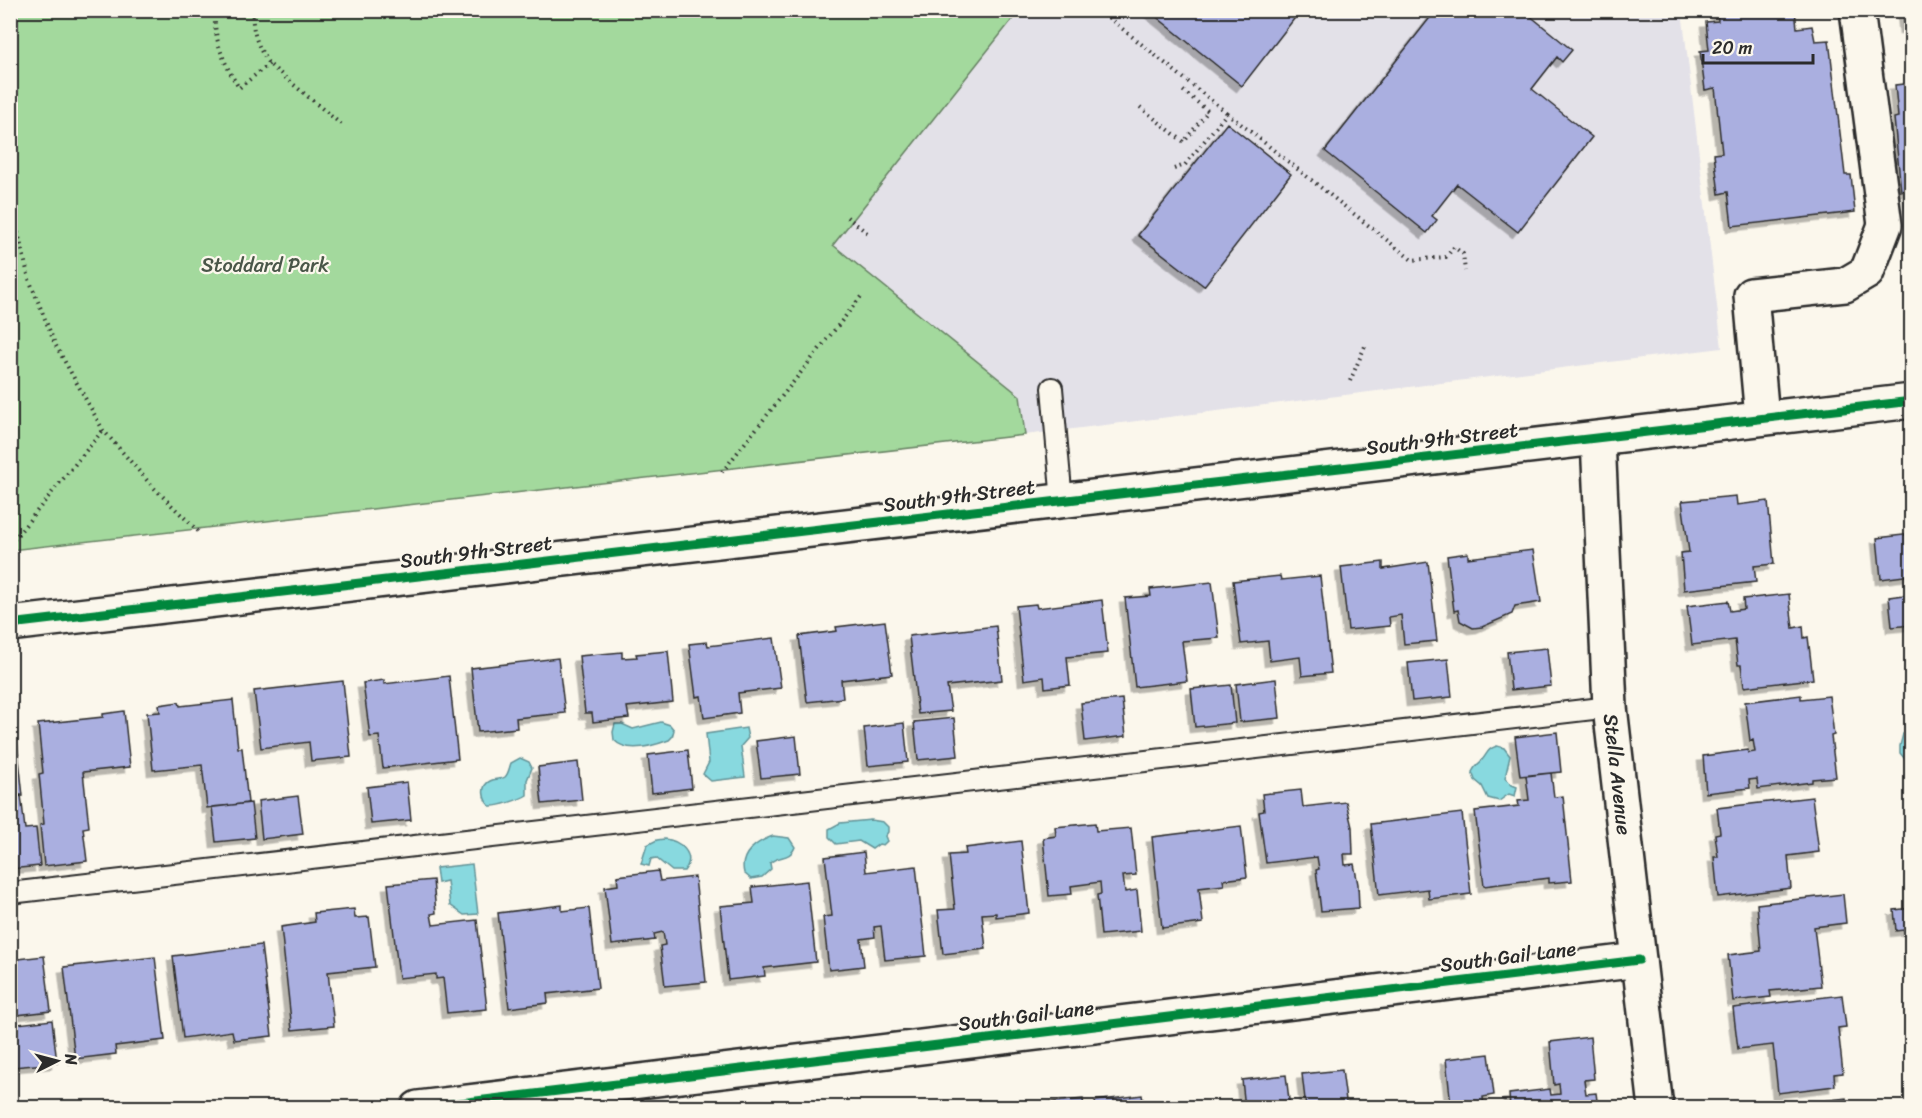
<svg xmlns="http://www.w3.org/2000/svg" width="1922" height="1118" font-family="Sriracha,sans-serif">
<style>
.built{fill:#e3e1e8}
.green{fill:#a3d99d;stroke:#678264;stroke-width:1.5}
.water{fill:#88d9df;stroke:#639397;stroke-width:1.5}
.building{fill:#aaafe0;stroke:#2b2b2b;stroke-width:1.5;filter:url(#shadow)}
.lines{fill:none;stroke-linecap:round;stroke-linejoin:round}
.service-casing{stroke:#2b2b2b;stroke-width:24}
.minor-casing{stroke:#2b2b2b;stroke-width:38}
.tertiary-casing{stroke:#2b2b2b;stroke-width:38}
.path{stroke:#2b2b2b;stroke-width:4;stroke-dasharray:1.5 4.5;stroke-linecap:butt}
.service{stroke:#fbf7ec;stroke-width:20}
.minor{stroke:#fbf7ec;stroke-width:33}
.tertiary{stroke:#fbf7ec;stroke-width:33}
.cycleway-casing{stroke:#fbf7ec;stroke-width:13}
.cycleway{stroke:#00873e;stroke-width:9}
.labels{text-anchor:middle;dominant-baseline:central;stroke-width:4.5;stroke-linejoin:round;paint-order:stroke}
.park-label{font-size:20px;fill:#495648;stroke:#fbf7ec}
.street-label{font-size:20px;fill:#2b2b2b;stroke:#fbf7ec}
</style>
<defs>
<filter id="shadow"><feDropShadow dx="-5.5" dy="5.5" stdDeviation="0" flood-color="#0004"/></filter>
</defs>
<rect width="100%" height="100%" fill="#fbf7ec"/>
<filter id="ink" filterUnits="userSpaceOnUse"><feTurbulence type="fractalNoise" baseFrequency=".0167" numOctaves="2"/><feDisplacementMap in="SourceGraphic" scale="12" xChannelSelector="R" yChannelSelector="G"/><feConvolveMatrix kernelMatrix="1 2 1 2 8 2 1 2 1" color-interpolation-filters="sRGB"/></filter>
<g filter="url(#ink)">
<path class="built" d="M1019,11h663l40,337 -697,87 -5,-40 -187,-150z"/>
<path class="green" d="M10,11h1009l-186,234 187,151 5,39 -1014,115z"/>
<path class="water" d="M661,722l9,3 4,5 -2,7 -3,3c-16,6 -42,14 -55,0l-1,-8 2,-8h7l11,5z
M746,728l2,10 -7,8 4,31 -34,4 -8,-7 6,-12 -3,-28z
M1911,728l1,64h-1l-2,-28 -9,-11v-7l3,-12z
M1497,746l7,2 6,8 -5,22 7,7 5,2 -2,9 -6,-2 -10,7 -11,-3 -6,-12 -7,-6 -3,-8c3,-7 6,-7 10,-12 6,-7 5,-11 15,-14z
M520,758l9,4 3,6 -5,12v15c-6,4 -29,12 -37,11 -7,-6 -10,-20 0,-25 5,-3 11,-1 15,-4 4,-4 4,-9 6,-14z
M871,820l12,2 5,5v5l-3,4 2,5 -4,4 -4,-1 -7,5 -13,-8 -23,3 -7,-7v-8l11,-6z
M773,836l16,2 6,9c-5,13 -17,8 -25,16l1,6 -9,8 -11,2 -7,-6c-5,-19 12,-31 29,-37z
M664,839c16,1 33,16 20,32h-12l-16,-13 -5,1 -2,7 -8,-2 6,-19 10,-5z
M472,864l6,50 -14,1 -14,-10 -3,-24 -9,2 -2,-15z"/>
<path class="building" d="M1148,10h153l-59,76z
M1436,10h87l49,40 -10,12 -5,-5 -25,32 60,48 -74,95 -61,-48 -25,32 5,4 -10,13 -102,-82z
M1717,10h78l2,18 15,-2 3,15 14,-1 16,135h6l4,37 -123,14 -4,-34 -9,2 -5,-40 8,-1 -7,-65 -10,2 -5,-39 9,-1 -3,-28 12,-1z
M1903,10h9v17l-7,1z
M1912,83v136l-4,-29 -7,1 -7,-73 4,-1 -3,-32z
M1227,123l64,51 -87,112 -66,-51z
M1736,496l1,9 31,-4 6,63 -20,2 2,16 -72,8 -3,-37 8,-1 -7,-51z
M1912,534v41l-31,4 -4,-41z
M1533,550l8,52 -26,4 -3,8 -30,13 -9,1 -13,-7 -2,-11 -4,1 -7,-55 21,-3v5z
M1383,562v7l45,-7 9,79 -33,3 -3,-29 -12,2 1,9 -42,4 -7,-63z
M1280,576l1,4 39,-4 11,97 -29,3 -2,-19 -30,4 -2,-20 -27,3 -8,-63z
M1212,582l7,56 -37,3 5,40 -52,6 -10,-89 26,-2 -1,-7z
M1789,594l4,34 10,-2 1,12 4,-1 5,42 -69,8 -3,-22h-3l-3,-25 -43,5 -5,-39 41,-5 2,10 14,-2 -1,-10z
M1912,594v31l-20,2 -3,-30z
M1102,600l6,53 -41,4 3,28 -25,3 -1,-11 -20,3 -8,-74 20,-2 1,4z
M885,621l7,53 -51,6 2,18 -36,4 -8,-66 38,-5 -1,-4z
M996,626l6,54 -55,6 4,25 -33,3 -9,-78z
M774,638l7,50 -43,5 2,20 -36,5 -3,-22 -5,1 -7,-53 18,-2 1,4z
M1547,648l4,38 -40,4 -4,-38z
M668,651l5,51 -46,5 2,11 -36,4 -1,-9h-7l-6,-57 43,-4v6l15,-1 -1,-3z
M558,658l7,55 -49,5 1,10 -39,4 -7,-64z
M1448,659l4,38 -40,4 -4,-38z
M449,676l9,83 -75,9 -4,-32 -9,1 -7,-54 21,-3v4z
M1276,679l4,39 -40,4 -4,-38z
M343,681l8,76 -40,4 -2,-19 -48,6 -7,-57z
M1231,685l4,38 -40,4 -4,-38z
M1801,695v4l28,-3 5,39 -3,1 5,41 -24,2v3l-54,7 -1,-10 -8,1 1,8 -44,5 -3,-37 45,-6 1,3 6,-1 -2,-12 -3,1 -5,-39z
M1122,699l4,37 -41,5 -4,-38z
M233,700l5,48h4l6,55 -41,5 -5,-43 -49,5 -6,-57 13,-1 -1,-7 20,-3 1,4z
M124,711l6,56 -47,5 6,55 -6,1 4,33 -43,5 -4,-41 4,-1 -5,-50 4,-1 -5,-49 65,-7v-3z
M954,718l4,38 -40,4 -4,-38z
M904,723l4,39 -40,4 -4,-38z
M1557,732l4,40 -41,4 -5,-39z
M796,736l4,38 -39,4 -5,-37z
M17,741l6,55 -13,1v-55z
M688,750l4,38 -40,5 -4,-38z
M578,762l4,38 -40,4 -4,-37z
M1551,773l3,24 9,-1 9,85 -23,2v-5l-65,8 -9,-75 44,-5 -1,-5 11,-1 -3,-24z
M407,782l4,38 -40,4 -4,-37z
M1301,790l2,17 43,-5 6,25 1,27h-9l1,11 9,-1 4,20 1,24 -38,3 -5,-41 3,-1 -2,-12 -51,6 -7,-51 5,-1 -2,-17z
M21,795l4,34 11,-1 4,38 -30,3v-72z
M298,796l5,38 -41,5 -4,-38z
M1812,797l7,55 -31,4 3,32 -73,9 -4,-40h4l-3,-23 5,-1 -3,-25z
M251,803l4,35 -39,4 -4,-35z
M1462,813l9,81 -42,5 -1,-10 -49,6 -8,-71z
M1095,823l1,8 35,-3 5,47 -13,1 2,16 12,-2 4,41 -40,4 -4,-40 4,-1 -1,-12 -29,4 1,8 -23,2 -6,-58 13,-2 -1,-9z
M1241,826l6,51 -24,3 1,5 -25,3 4,35 -41,5 -10,-91z
M1021,841l8,72 -33,4v-4l-14,1 4,35 -43,5 -5,-44 17,-1 -6,-54 17,-1 -1,-6z
M864,852l2,20 50,-6 10,90 -41,4 -4,-34 -7,1 1,10 -14,2 3,27 -35,4 -6,-53 9,-1 -7,-59z
M658,871l2,10 35,-4 11,105 -41,4 -5,-40 5,-1 -2,-13 -9,2 1,6 -43,5 -7,-58 13,-2 -1,-9z
M433,880l3,33 -5,1 2,11 44,-5 10,89 -40,4 -4,-35 -7,1v-5l-37,4 -11,-94z
M807,881l9,81 -52,6 1,8 -37,4 -8,-74 34,-3 -2,-16z
M1843,894l3,29 -32,4 7,59 -51,5 1,6 -38,4 -5,-46 33,-4 -4,-47z
M562,905v6l27,-3 9,80 -51,6 1,9 -39,5 -11,-95z
M1912,908v21l-16,2 -2,-21z
M354,909l1,9 14,-1 6,50 -47,5 6,54 -42,4 -11,-103 34,-5 -1,-9z
M261,945l11,91 -38,4 -2,-9 -49,7 -10,-82z
M44,956l7,55 -34,4 1,9 34,-4 5,43 -44,4 -3,-23v-84z
M155,957l10,83 -50,6 1,8 -41,5 -11,-92z
M1842,995l4,32 -8,1 5,45 -9,1 1,12 -57,7 -5,-48 -35,4 -5,-41z
M1590,1037l4,42 -10,1 2,14 10,-1 2,15h-88l-1,-14 41,-5 1,6 9,-1 -1,-10 -5,1 -4,-43z
M1489,1054l5,41 -11,2 1,11h-52l19,-2 -5,-47z
M1342,1070l5,38h-41l-4,-34z
M1286,1075l4,33h-45l-3,-28z
M1142,1095l1,6 -7,1v6h-40l-1,-7z
M1846,1098l1,10h-56l-1,-3z
M1083,1099l1,9h-39l-1,-5z"/>
<g class="lines">
<g class="service-casing">
<path id="service" d="M1052,388l10,114
M10,893l1600,-186"/>
</g>
<g class="minor-casing">
<g id="minor">
<path d="M1762,418l-11,-123 94,-10 22,-13 18,-47 -28,-215"/>
<path id="s1" d="M1598,439l12,268 46,401"/>
<path d="M418,1108l1221,-148"/>
</g>
</g>
<g class="tertiary-casing">
<path id="tertiary" d="M10,624l1902,-223"/>
</g>
<path class="path" d="M215,10c-2,30 9,53 24,78l30,-24
M253,10c-2,20 5,38 16,54l74,62
M1099,10l128,103
M10,29l4,-19
M1140,107l44,35 24,-31 -27,-22
M1174,169l11,-4 42,-52 185,147 34,-3 8,-10 9,7 2,17
M10,191l4,25 15,63 26,65 48,86 49,56 48,47
M847,217l23,18
M1350,381l16,-37
M722,472l141,-178
M10,544l93,-114"/>
<use href="#service" class="service"/>
<use href="#minor" class="minor"/>
<use href="#tertiary" class="tertiary"/>
<g class="cycleway-casing">
<path id="cycleway" d="M10,624l1902,-223
M418,1108l1221,-148"/>
</g>
<use href="#cycleway" class="cycleway"/>
</g>
</g>
<g class="labels">
<g class="park-label">
<text x="265" y="265">Stoddard Park</text>
</g>
<g class="street-label">
<text transform="translate(1442 439) rotate(-7)">South 9th Street</text>
<text transform="translate(959 496) rotate(-7)">South 9th Street</text>
<text transform="translate(476 552) rotate(-7)">South 9th Street</text>
<text stroke="none"><textPath href="#s1" startOffset="336">Stella Avenue</textPath></text>
<text transform="translate(1508 957) rotate(-7)">South Gail Lane</text>
<text transform="translate(1026 1016) rotate(-7)">South Gail Lane</text>
</g>
</g>
<rect width="1922" height="1118" fill="none" stroke="#fbf7ec" stroke-width="36"/>
<rect x="18" y="18" width="1886" height="1082" fill="none" stroke="#2b2b2b" stroke-width="2" filter="url(#ink)"/>
<g transform="translate(57 1061) rotate(84)" stroke="#fbf7ec" stroke-width="4.5" paint-order="stroke">
<path d="M0-4.5L10 22L0 15L-10 22Z" fill="#2b2b2b"/>
<text y="-9" font-size="16" font-weight="bold" text-anchor="middle" fill="#2b2b2b">N</text>
</g>
<path d="M1703 54v9h110v-9" fill="none" stroke="#2b2b2b" stroke-width="3"/>
<text x="1712" y="54" font-size="18" fill="#2b2b2b" stroke="#fbf7ec" stroke-width="4.5" paint-order="stroke">20 m</text>
</svg>
